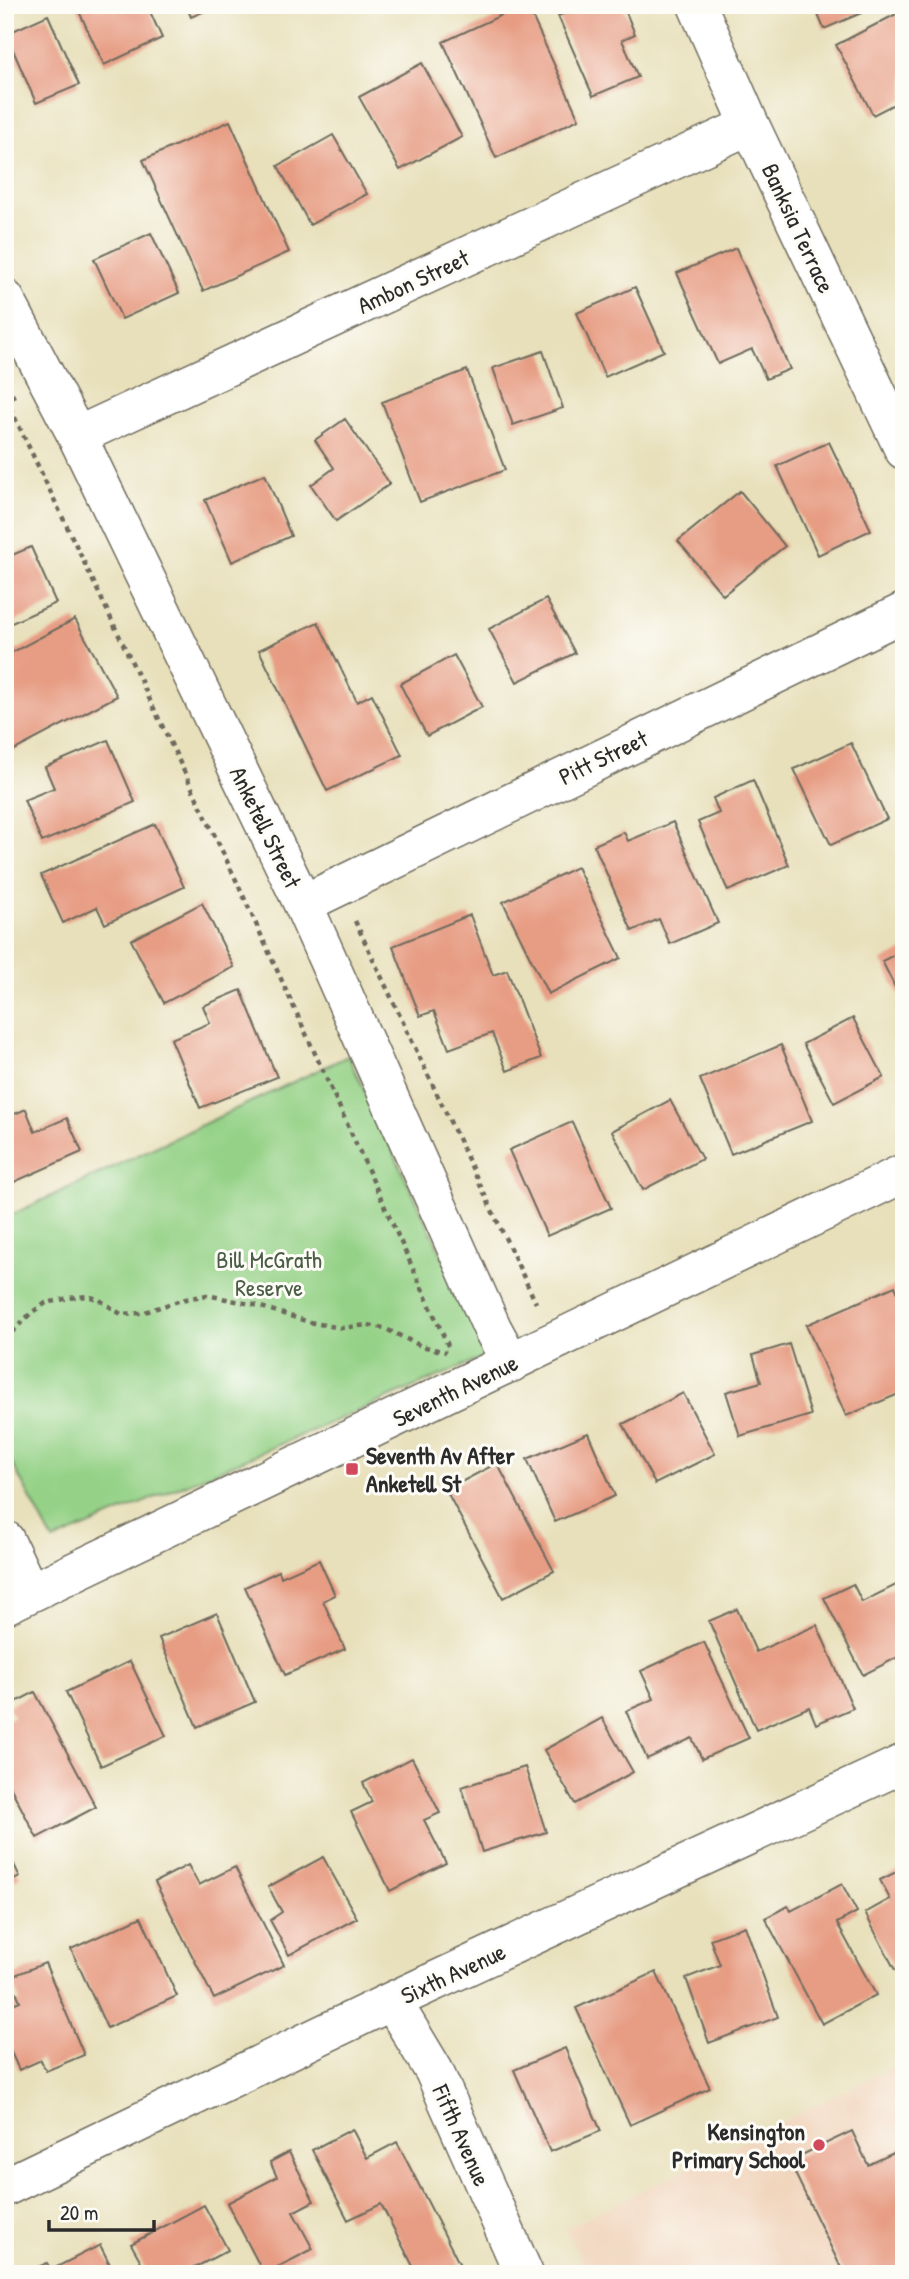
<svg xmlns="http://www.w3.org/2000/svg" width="909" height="2279" font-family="'Patrick Hand',sans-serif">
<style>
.built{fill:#f1d5bd}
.green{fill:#95d287;stroke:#607e59;stroke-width:2}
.building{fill:#e79d84}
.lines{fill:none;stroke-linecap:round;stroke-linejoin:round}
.minor-casing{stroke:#6d6a5d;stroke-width:41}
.path{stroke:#6d6a5d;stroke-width:4.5;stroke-dasharray:5 5;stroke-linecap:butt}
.minor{stroke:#fff;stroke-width:38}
.poi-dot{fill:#d1495b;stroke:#fdfcf7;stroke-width:2.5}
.labels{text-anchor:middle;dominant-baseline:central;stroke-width:6;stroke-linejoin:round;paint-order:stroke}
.street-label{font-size:24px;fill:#2b2b2b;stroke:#fdfcf7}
.park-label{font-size:24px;fill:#4b5d47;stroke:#fdfcf7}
.poi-label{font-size:24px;font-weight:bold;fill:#2b2b2b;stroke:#fdfcf7;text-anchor:start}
</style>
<rect width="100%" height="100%" fill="#fdfcf7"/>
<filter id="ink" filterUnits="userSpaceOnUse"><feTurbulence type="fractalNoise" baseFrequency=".0143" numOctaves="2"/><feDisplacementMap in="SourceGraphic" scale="14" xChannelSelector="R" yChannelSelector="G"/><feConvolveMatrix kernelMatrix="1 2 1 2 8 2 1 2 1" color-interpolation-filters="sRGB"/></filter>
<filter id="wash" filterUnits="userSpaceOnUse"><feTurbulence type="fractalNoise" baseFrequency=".00686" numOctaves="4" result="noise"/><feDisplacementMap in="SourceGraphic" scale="28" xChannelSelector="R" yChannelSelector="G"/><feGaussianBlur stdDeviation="1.57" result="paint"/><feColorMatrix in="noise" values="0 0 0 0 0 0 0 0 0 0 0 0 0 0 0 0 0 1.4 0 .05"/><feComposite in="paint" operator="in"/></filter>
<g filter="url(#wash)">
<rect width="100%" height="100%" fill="#e8e0bb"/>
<path class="built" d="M904,2062v212h-316l-22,-46z"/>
<path class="green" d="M348,1056l141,299 -436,186 -48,-91v-232z"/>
<g id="blocks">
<path class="building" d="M76,5h71l15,33 -58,27z
M186,5h33l-28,12z
M523,5h4l52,114 -83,39 -53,-116z
M583,5h40l12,29 -13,6 16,37 -45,19 -35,-80z
M814,5h66l-56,24z
M904,10v89l-31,16 -37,-70z
M48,15l31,70 -43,18 -30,-69z
M422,63l40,74 -62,33 -41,-73z
M230,121l59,131 -86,39 -60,-131z
M333,135l34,59 -57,31 -32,-59z
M151,233l28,60 -57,26 -28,-60z
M736,248l54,121 -24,10 -14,-30 -34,15 -41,-91z
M635,287l29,64 -59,26 -28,-64z
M543,351l20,57 -50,17 -20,-57z
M467,370l38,100 -85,32 -38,-100z
M345,419l45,65 -54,37 -25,-36 23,-17 -19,-28z
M829,442l42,88 -53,25 -41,-89z
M265,474l26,62 -59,26 -27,-62z
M740,491l45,55 -62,49 -45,-54z
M31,547l25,56 -51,23v-68z
M546,599l29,54 -58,29 -28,-53z
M75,619l42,77 -104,55 -8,-14v-81z
M318,622l39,80 15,-8 30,61 -75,36 -68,-141z
M454,655l28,52 -55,29 -27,-52z
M108,740l27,62 -93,40 -18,-42 30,-12 -9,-21z
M851,743l36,76 -56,26 -37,-76z
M753,780l36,85 -61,26 -30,-69 21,-9 -6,-15z
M673,822l45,101 -48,21 -11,-25 -27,12 -38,-86 30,-13 4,9z
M155,824l29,63 -79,37 -8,-17 -34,16 -22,-48z
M577,867l44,91 -73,36 -45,-92z
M202,903l32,64 -70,36 -33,-63z
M470,915l23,60 14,-5 34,88 -34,13 -15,-38 -43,16 -15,-38 -14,5 -27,-70z
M904,950v55l-22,-44z
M241,990l36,87 -77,31 -29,-69 39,-16 -7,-17z
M853,1018l31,59 -50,26 -31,-59z
M781,1045l31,76 -81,33 -31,-75z
M670,1100l32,59 -59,31 -31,-59z
M26,1109l9,23 32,-14 15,34 -77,34v-68z
M572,1122l39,86 -64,28 -38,-86z
M895,1286l9,21v92l-3,-6 -55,23 -40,-91z
M789,1344l22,71 -71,21 -14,-44 35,-10 -8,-27z
M683,1393l32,61 -60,30 -32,-60z
M588,1433l27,63 -60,26 -28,-63z
M497,1463l57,108 -51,27 -57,-108z
M319,1560l16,35 -12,6 22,48 -60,26 -40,-88 34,-16 2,6z
M904,1581v73l-41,21 -39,-77 29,-14 9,18z
M737,1609l19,43 61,-27 36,83 -37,16 -7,-17 -53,23 -47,-109z
M217,1613l38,89 -58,25 -38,-89z
M704,1642l45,96 -47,21 -10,-21 -45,21 -21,-48 28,-12 -13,-28z
M130,1661l36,75 -65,30 -35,-74z
M35,1692l61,115 -59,31 -32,-61v-56l8,-5 -5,-10z
M602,1718l31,54 -58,32 -31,-54z
M412,1758l28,55 -16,7 22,43 -56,28 -39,-79 21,-10 -9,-19z
M525,1767l21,65 -64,20 -20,-65z
M5,1846l15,31 -15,7z
M323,1857l34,61 -68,37 -19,-35 12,-8 -14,-25z
M188,1865l11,20 36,-18 49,98 -70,34 -59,-117z
M904,1868v98l-9,4 -30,-57 25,-14 -10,-19z
M842,1884l15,28 -20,11 39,72 -54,29 -57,-106 23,-12 3,5z
M141,1917l36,79 -70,32 -36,-79z
M745,1926l33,91 -69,26 -23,-65 34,-13 -10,-26z
M45,1963l39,92 -38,16 -5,-11 -22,10 -14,-31v-32l15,-6 -10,-24z
M656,1972l54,116 -80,37 -54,-117z
M565,2048l36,83 -51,21 -36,-82z
M352,2129l15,29 30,-16 63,123 -17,9h-26l-36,-70 -33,16 -36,-70z
M852,2131l16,34 36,-17v119l-14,7h-46l-55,-113z
M289,2152l25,49 -21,11 20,37 -49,25 -37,-71 50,-26 -7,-15z
M204,2205l24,45 -45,24h-35l-17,-30z
M100,2245l15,29h-93l25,-11 4,7z"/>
</g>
</g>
<g filter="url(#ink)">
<use href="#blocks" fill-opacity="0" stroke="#6d6a5d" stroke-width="2"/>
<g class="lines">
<g class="minor-casing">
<path id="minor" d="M697,5l53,120 154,325
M5,299l72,137 226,468 189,424 19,35
M77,436l673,-311
M303,904l601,-292
M5,1540l25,53
M5,1605l899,-432
M392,2001l42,70 90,203
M5,2187l387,-186 512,-238"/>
</g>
<path class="path" d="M15,395l-9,4 230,481 214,470
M355,921l181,382
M5,1339l27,-27 14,-9 23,-5 18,-2 11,3 23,15 21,-1 39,-13 26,-5 48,10 54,17 32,6 27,-3 16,3 37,18 25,6"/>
<use href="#minor" class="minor"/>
</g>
</g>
<g class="poi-dot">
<rect x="345" y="1462" width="14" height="14" rx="3.5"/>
<circle cx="819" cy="2145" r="7"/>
</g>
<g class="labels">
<g class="street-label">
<text transform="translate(799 228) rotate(65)">Banksia Terrace</text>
<text transform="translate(413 281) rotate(-25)">Ambon Street</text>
<text transform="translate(603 757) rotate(-26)">Pitt Street</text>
<text transform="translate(266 827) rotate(64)">Anketell Street</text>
<text transform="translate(455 1390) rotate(-26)">Seventh Avenue</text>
<text transform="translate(453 1973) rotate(-25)">Sixth Avenue</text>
<text transform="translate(462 2135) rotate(66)">Fifth Avenue</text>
</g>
<g class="park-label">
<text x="269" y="1259">Bill McGrath<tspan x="269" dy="28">Reserve</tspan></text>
</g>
<g class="poi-label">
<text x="366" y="1455">Seventh Av After<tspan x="366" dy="28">Anketell St</tspan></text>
<text x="805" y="2131" text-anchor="end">Kensington<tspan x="805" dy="28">Primary School</tspan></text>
</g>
</g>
<rect width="909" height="2279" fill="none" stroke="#fdfcf7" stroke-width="28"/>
<path d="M49 2220v10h105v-10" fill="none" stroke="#2b2b2b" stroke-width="3.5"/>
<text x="60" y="2220" font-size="21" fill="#2b2b2b" stroke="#fdfcf7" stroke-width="5" paint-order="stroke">20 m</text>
</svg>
